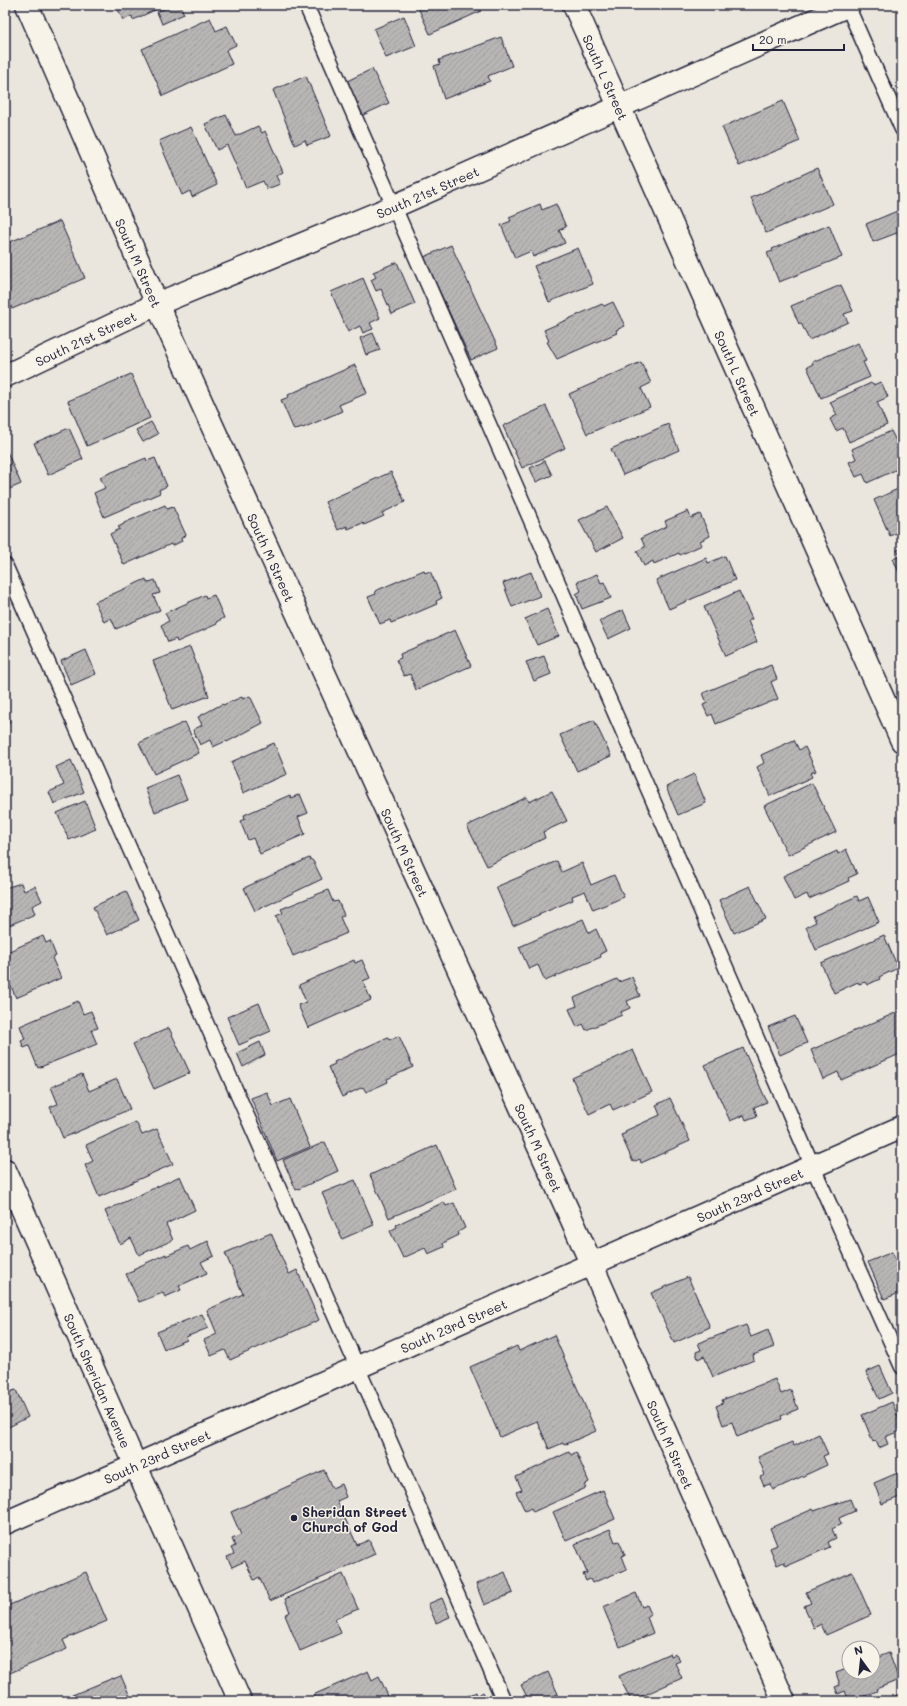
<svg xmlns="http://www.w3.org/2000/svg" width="907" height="1706" font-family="Mali,sans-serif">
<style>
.building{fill:url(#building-hatch);stroke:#22223b}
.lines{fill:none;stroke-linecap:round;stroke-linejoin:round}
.lane-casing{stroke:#22223b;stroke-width:17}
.street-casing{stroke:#22223b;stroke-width:25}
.lane{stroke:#f7f3e8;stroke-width:14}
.street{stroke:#f7f3e8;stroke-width:22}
.poi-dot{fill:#22223b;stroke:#f7f3e8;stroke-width:1.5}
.labels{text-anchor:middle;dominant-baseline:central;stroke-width:3;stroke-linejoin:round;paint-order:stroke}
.street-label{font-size:13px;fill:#22223b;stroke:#f7f3e8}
.poi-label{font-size:13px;font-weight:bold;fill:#22223b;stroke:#f7f3e8;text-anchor:start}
</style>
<defs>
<pattern id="building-hatch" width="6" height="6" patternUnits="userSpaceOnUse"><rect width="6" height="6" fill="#b8b6b5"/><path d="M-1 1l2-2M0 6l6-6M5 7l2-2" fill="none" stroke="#9e9c9d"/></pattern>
</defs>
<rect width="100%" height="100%" fill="#eae6de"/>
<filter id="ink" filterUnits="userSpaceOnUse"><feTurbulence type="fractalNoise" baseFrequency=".025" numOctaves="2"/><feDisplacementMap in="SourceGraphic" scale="8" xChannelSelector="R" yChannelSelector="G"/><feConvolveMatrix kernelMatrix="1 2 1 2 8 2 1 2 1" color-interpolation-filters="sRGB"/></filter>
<g filter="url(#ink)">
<path class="building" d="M116,5h50l-33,15 -1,-4 -9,4z
M171,5h9l4,9 -22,10 -5,-12z
M417,5h61l3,6 -51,23z
M404,16l12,30 -30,12 -12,-29z
M210,18l6,13 11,-5 9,19 -10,5 6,14 -69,32 -21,-47z
M501,37l11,29 -24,10 2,5 -46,18 -10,-33 6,-2 -1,-4z
M372,69l17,34 -26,12 -16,-34z
M306,76l25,60 -24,9 -2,-5 -10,5 -22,-55z
M783,101l17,40 -61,25 -17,-39z
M226,115l10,21 22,-10 4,7 3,-2 18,41 -7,4 4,8 -13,5 -4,-8 -17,7 -19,-43 -10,5 -12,-26z
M191,127l26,58 -25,12 -2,-6 -8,4 -23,-54z
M817,168l16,36 -67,29 -15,-35z
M540,204l2,6 14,-6 10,23 -7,3 6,13 -32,14 -2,-6 -16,7 -14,-33 10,-4 -2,-4z
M902,209v22l-29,11 -7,-18z
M60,221l25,57 -73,31 -7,-17v-48z
M829,225l13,32 -63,25 -12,-29 6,-2 -1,-2z
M451,245l47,103 -27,12 -47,-103z
M578,248l15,36 -44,18 -15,-36z
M397,262l18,42 -23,10 -11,-25 -5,2 -5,-11 5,-3 -3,-5z
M363,278l17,40 -10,5 3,6 -10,4 -3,-7 -12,6 -17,-40z
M841,285l12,26 -9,3 4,8 -39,18 -8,-17 -2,1 -8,-18z
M613,302l12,24 -9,4 1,3 -60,26 -10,-17 2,-1 -5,-11 58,-26 2,2z
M373,333l7,17 -14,5 -6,-17z
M858,343l8,18 -3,1 7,15 -49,21 -14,-31 6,-3 -1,-2z
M641,362l10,21 -10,5 9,19 -63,27 -18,-40z
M355,365l12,28 -28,12 3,6 -39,17 -1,-1 -8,3 -13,-30 8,-3 -1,-2z
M131,374l19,44 -63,28 -19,-45z
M881,382l7,15 -11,5 10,23 -38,17 -6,-14 -7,3 -6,-12 7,-4 -7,-13 41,-19 2,2z
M546,406l19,42 -43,20 -19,-42z
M151,422l7,12 -15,8 -7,-12z
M668,424l11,26 -56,25 -12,-26z
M69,428l14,31 -35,16 -14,-32z
M891,431l11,22v14l-35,16 -4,-9 -7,3 -7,-15 7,-3 -4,-10z
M5,447l16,37 -16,7z
M146,458l1,3 8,-3 12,28 -8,4 1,3 -56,24 -10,-24 11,-5 -5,-11z
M545,461l7,14 -16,7 -6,-14z
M391,472l14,30 -23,11 2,3 -20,9 -1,-2 -15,6 -1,-3 -9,4 -13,-28z
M902,487v43l-12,6 -16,-36z
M165,505l2,4 6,-2 13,28 -5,3 1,3 -10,5 -1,-2 -47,21 -14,-31 10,-5 -2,-2 6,-3v-1z
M607,507l16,31 -27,14 -17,-32z
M688,511l3,7 9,-4 10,22 -10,5 2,4 -22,10 -1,-2 -25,11 -1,-3 -9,5 -7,-15 8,-4 -4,-9 26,-12 -2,-5z
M902,548v31l-9,-20 7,-3 -3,-6z
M725,556l10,24 -66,29 -13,-29 50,-22 2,5z
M424,570l1,3 5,-2 12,27 -6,3 1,3 -35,15 -11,4 -1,-3 -10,4 -12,-27 8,-3 -1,-3z
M531,572l9,24 -28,11 -9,-24z
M597,574l4,9 3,-1 7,16 -29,11 -6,-15 5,-3 -4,-9z
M146,579l1,4 8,-3 5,13 -7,2 7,15 -44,19 -5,-11 -7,4 -9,-20z
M739,591l13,28 -4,2 9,21 -31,14 -22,-49z
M205,595l1,3 8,-3 10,23 -8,4 1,2 -40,18 -1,-3 -8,3 -7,-17 8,-4 -4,-8z
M547,609l12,27 -22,9 -12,-26z
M623,610l8,18 -23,11 -9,-18z
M455,630l16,36 -55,24 -6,-16 -6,2 -8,-16 5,-2 -1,-4z
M190,647l19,49 -37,14 -19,-49z
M86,650l10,24 -25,11 -10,-24z
M544,656l7,18 -17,7 -8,-19z
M771,665l6,14 -6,3 7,17 -62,25 -4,-10 -4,2 -5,-11 4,-2 -4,-10z
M250,696l13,27 -36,19 -1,-1 -13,6 -3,-7 -10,5 -7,-15 9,-5 -4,-8 24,-13 1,1 19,-8 1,2z
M5,714h1l4,8 -5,2z
M594,720l17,36 -34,15 -17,-36z
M185,722l14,31 -45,21 -15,-31z
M794,740l5,10 6,-3 11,24 -6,2 2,4 -42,19 -13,-29 7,-4 -3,-8z
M274,743l13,31 -44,19 -2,-5 1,-1 -11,-25z
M71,760l13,32 -30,12 -5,-12 15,-7 -8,-18z
M694,774l12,29 -28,12 -12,-28z
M177,775l10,24 -32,13 -10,-24z
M812,783l24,49 -48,23 -24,-49z
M552,791l15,30 -24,11 2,6 -58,28 -20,-40 60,-29 2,5z
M300,794l8,19 -10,4 7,17 -45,20 -7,-16 -5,2 -8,-19 5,-2 -1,-4 46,-20 1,3z
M85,801l11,28 -27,11 -12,-27z
M846,849l11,25 -9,4 1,3 -40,18 -2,-5 -13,6 -11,-24 54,-25 1,3z
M309,858l4,3 9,18 -67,32 -11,-23z
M557,861l5,11 20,-9 9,22 23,-10 10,22 -31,13 -8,-19 -13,5 1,4 -60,26 -17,-39z
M21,883l3,8 11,-5 7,15 -10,5 3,8 -30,13v-39z
M750,886l16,33 -32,14 -15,-33z
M328,890l5,12 5,-1 6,14 -4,2 7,16 -54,23 -17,-40 7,-3 -2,-4z
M126,891l13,29 -32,15 -14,-28z
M857,896l2,5 9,-4 11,25 -63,28 -10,-23 10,-5 -3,-6z
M583,919l6,14 7,-4 10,22 -6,3 1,3 -56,24 -7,-16 -9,4 -10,-22z
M884,935l14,33 -19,9 1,2 -13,6 -2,-3 -6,2 -1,-2 -24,11 -13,-30z
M43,936l3,7 4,-2 6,15 -4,2 9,20 -45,20 -5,-12 -6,3v-36z
M354,960l1,3 7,-3 8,18 -7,3 8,19 -63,28 -10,-23 8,-3 -7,-17z
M632,977l8,19 -13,5 3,7 -9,4 1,3 -36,15 -3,-6 -6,3 -8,-18 8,-3 -3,-8 43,-19 2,3z
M78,1001l5,13 8,-3 7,17 -7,2 6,14 -59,24 -9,-22 -5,2 -3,-7 4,-2 -5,-13z
M259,1003l12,28 -32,14 -12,-28z
M902,1010v43l-61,27 -3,-8 -15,7 -12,-29z
M795,1016l12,27 -27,12 -12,-28z
M169,1028l21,45 -36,16 -21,-45z
M399,1036l14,31 -26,12 1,3 -22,10 -3,-5 -21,10 -14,-30 7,-3 -1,-2 54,-25 1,3z
M260,1042l5,13 -22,12 -6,-14z
M743,1048l24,54 -13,5 3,9 -11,4 -2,-5 -14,6 -25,-56z
M633,1050l19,42 -39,18 -3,-6 -21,10 -17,-36z
M82,1074l7,17 28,-12 13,30 -67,29 -13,-31 8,-3 -7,-17z
M267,1092l6,14 17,-7 20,48 -33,14 -26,-63z
M670,1098l20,43 -49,22 -1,-4 -7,3 -12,-27 5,-2 -1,-2 35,-16 -4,-10z
M136,1122l6,13 15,-6 16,35 -74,33 -14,-32 8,-4 -7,-16z
M325,1142l13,29 -42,19 -13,-30z
M437,1145l19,44 -67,29 -19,-43z
M180,1176l15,34 -29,14 7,16 -34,15 -8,-17 -11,6 -15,-33z
M355,1180l19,45 -32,14 -20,-46z
M444,1202l2,4 8,-3 11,25 -7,4 1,3 -16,8 1,4 -16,7 -3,-6 -22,10 -13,-27 7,-4 -1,-2z
M271,1233l18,41 8,-4 22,50 -89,40 -5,-10 -14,6 -7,-16 13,-6 -10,-24 36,-16 -18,-41z
M208,1241l6,15 -13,6 6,11 -28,13 2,4 -16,7 -2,-4 -24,9 -13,-28 8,-3 -1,-2 33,-15v2l22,-10 2,4z
M892,1252l10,23v17l-18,7 -16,-37z
M688,1277l22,50 -36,16 -23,-50z
M202,1314l6,14 -22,9 1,3 -23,9 -7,-17z
M746,1325l5,12 17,-7 6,17 -21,8 1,5 -41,17 -9,-21 -6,3 -2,-7 5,-2 -3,-7z
M554,1335l42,96 -32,14 -1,-2 -14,6 -12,-28 -37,16 -30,-70 47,-21 2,5z
M880,1366l12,27 -13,6 -13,-27z
M775,1379l6,15 10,-4 7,19 -17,7 1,3 -45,18 -5,-15 -9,3 -7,-19 7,-3 -1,-3z
M16,1390l12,27 -23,12v-36z
M892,1402l10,24v4l-17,7 3,7 -9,4 -3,-7 -3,1 -11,-27z
M819,1434l9,20 -5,2 4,9 -54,25 -3,-6 -6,2 -4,-9 5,-2 -7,-18 34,-15 2,4z
M569,1452l2,3 5,-3 13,30 -5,3 2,3 -53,24 -2,-4 -6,3 -9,-19 6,-2 -6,-13z
M324,1470l8,18 9,-4 5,13 -9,4 20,44 12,-5 6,14 -105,47 -11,-24 -5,3 -9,-19 -13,6 -5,-10 7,-3 -3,-6 4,-2 -3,-7 9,-4 -10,-23z
M902,1471v25l-20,8 -8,-21z
M603,1490l12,29 -49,22 -13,-29z
M850,1499l5,12 -16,7 2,6 -9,5 4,9 -8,4 2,5 -44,19 -2,-4 -7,3 -7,-17 7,-3 -7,-17 43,-19 1,2z
M610,1529l5,13 4,-1 6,14 -3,1 5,13 -35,14 -2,-4 -4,2 -3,-7 4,-1 -12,-29z
M86,1572l21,49 -44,19 4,9 -62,26v-68z
M505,1572l8,21 -29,12 -8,-21z
M852,1572l19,43 -45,20 -5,-11 -7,4 -10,-22 7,-3 -5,-11z
M343,1574l15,35 -23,10 6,14 -41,18 -15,-36 5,-3 -5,-13z
M636,1593l6,14 5,-2 4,9 -4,3 6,16 -33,14 -17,-40z
M442,1598l8,19 -14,6 -8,-19z
M670,1653l1,3 5,-2 4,7 -5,2 7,15 -51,23 -12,-25z
M889,1653l10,27 -23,9 1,2 -25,10h-3l-4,-10 -7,3 -3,-7 5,-2 -4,-12 13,-5v4h24v-13z
M368,1671l4,9 7,-4 9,20 -10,5h-62l-3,-6z
M548,1672l10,22 -16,7h-13l-8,-16z
M121,1676l11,25h-74l55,-23v1z
M476,1692l1,4 6,-4 5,9h-30z
M902,1693v8h-18z"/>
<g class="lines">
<g class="lane-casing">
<path id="lane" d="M306,5l507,1162 89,200
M847,5l55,124
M5,565l499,1136"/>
</g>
<g class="street-casing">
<g id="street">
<path id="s1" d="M27,5l130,299 415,916 212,481"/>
<path id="s2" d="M574,5l328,736"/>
<path id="s3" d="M5,376l152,-72 238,-98 454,-201"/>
<path id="s4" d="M5,1170l235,531"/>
<path id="s5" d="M5,1523l897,-396"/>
</g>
</g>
<use href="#lane" class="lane"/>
<use href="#street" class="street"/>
</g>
</g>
<circle class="poi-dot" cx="294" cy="1518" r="4"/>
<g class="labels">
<g class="street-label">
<text stroke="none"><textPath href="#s2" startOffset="79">South L Street</textPath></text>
<text stroke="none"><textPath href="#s3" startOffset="461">South 21st Street</textPath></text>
<text stroke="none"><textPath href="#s1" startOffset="281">South M Street</textPath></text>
<text stroke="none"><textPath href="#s3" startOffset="89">South 21st Street</textPath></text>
<text stroke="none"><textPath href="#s2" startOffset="403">South L Street</textPath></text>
<text stroke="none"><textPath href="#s1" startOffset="604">South M Street</textPath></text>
<text stroke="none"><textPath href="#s1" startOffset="928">South M Street</textPath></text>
<text stroke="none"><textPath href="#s1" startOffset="1252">South M Street</textPath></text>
<text stroke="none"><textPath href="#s5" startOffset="814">South 23rd Street</textPath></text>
<text stroke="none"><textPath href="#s5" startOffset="490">South 23rd Street</textPath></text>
<text stroke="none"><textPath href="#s4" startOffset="230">South Sheridan Avenue</textPath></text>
<text stroke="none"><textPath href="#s1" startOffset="1577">South M Street</textPath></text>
<text stroke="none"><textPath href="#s5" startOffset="166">South 23rd Street</textPath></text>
</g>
<g class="poi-label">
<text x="302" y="1511">Sheridan Street<tspan x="302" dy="15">Church of God</tspan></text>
</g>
</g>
<rect width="907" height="1706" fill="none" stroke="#f7f3e8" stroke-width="20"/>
<rect x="10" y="10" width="887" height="1686" fill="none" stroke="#22223b" stroke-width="1.5" filter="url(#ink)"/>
<g transform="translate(861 1660) rotate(345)"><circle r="19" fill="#f7f3e8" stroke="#a29fa3"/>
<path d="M0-3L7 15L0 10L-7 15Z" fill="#22223b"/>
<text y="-6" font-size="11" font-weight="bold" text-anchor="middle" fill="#22223b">N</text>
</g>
<path d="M753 44v6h91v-6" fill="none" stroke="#22223b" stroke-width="2"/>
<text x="759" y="44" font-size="12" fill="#22223b" stroke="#f7f3e8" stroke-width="3" paint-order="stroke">20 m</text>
</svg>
